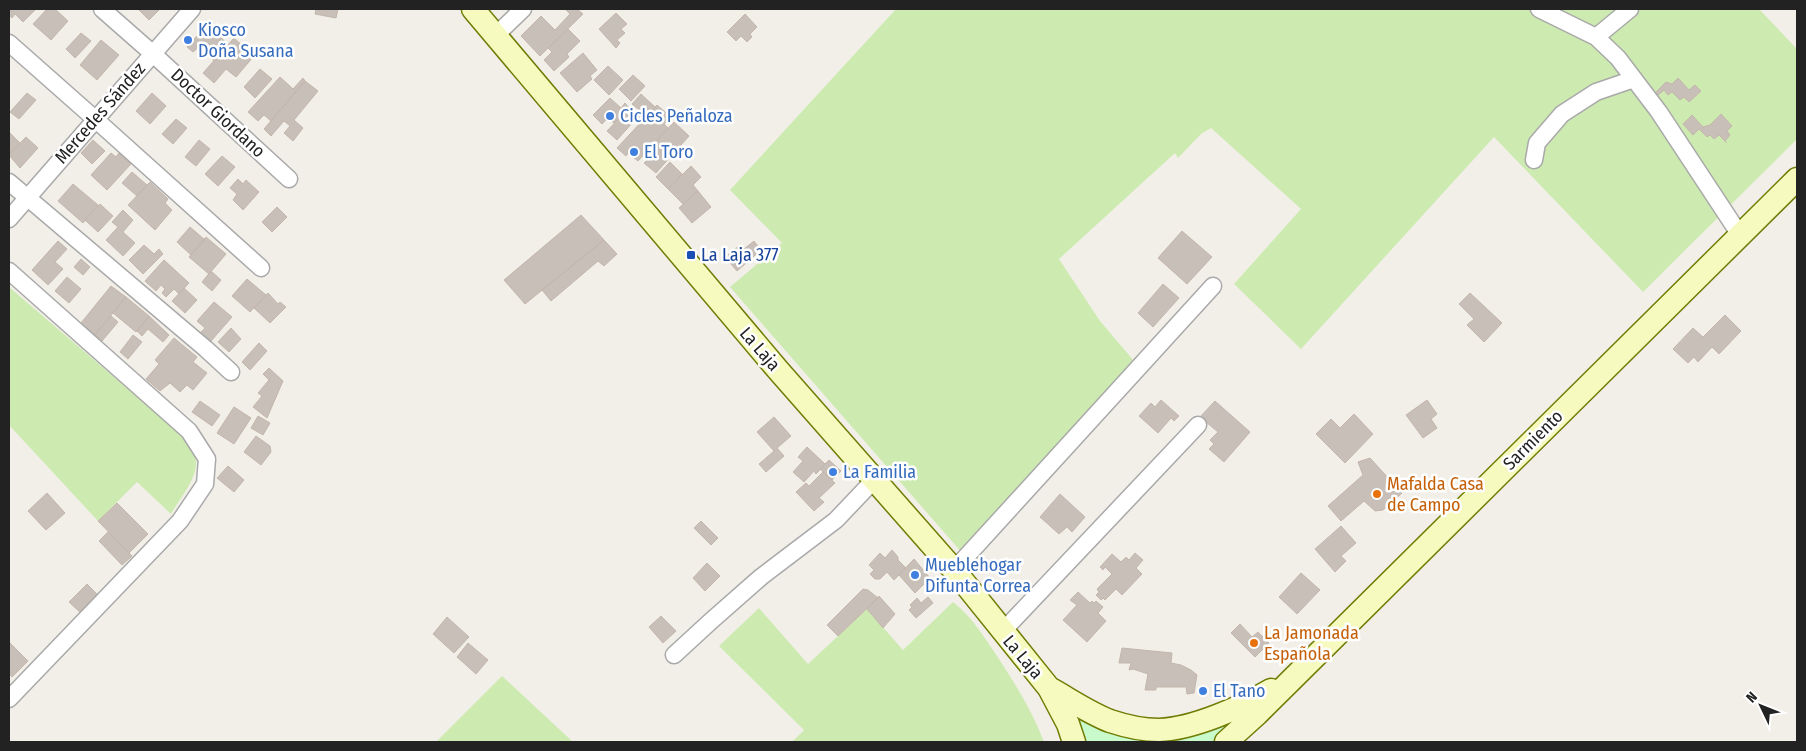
<svg xmlns="http://www.w3.org/2000/svg" width="1806" height="751" font-family="'Fira Sans Condensed',sans-serif">
<style>
.grass{fill:#cdebb0}
.park{fill:#c8facc}
.building{fill:#c7bfb8;stroke:#c4b6ab}
.lines{fill:none;stroke-linecap:round;stroke-linejoin:round}
.minor-casing{stroke:#a9a9a9;stroke-width:19}
.secondary-casing{stroke:#707d05;stroke-width:25}
.minor{stroke:#fff;stroke-width:16}
.secondary{stroke:#f7fabf;stroke-width:22}
.shop-dot{fill:#3f7fe0;stroke:#fff;stroke-width:2}
.transit-dot{fill:#1a4fb4;stroke:#fff;stroke-width:2}
.food-dot{fill:#e8710a;stroke:#fff;stroke-width:2}
.labels{text-anchor:middle;dominant-baseline:central;stroke-width:5;stroke-linejoin:round;paint-order:stroke}
.shop-label{font-size:18px;fill:#366cbe;stroke:#fff;text-anchor:start}
.street-label{font-size:18px;fill:#222;stroke:#fff}
.transit-label{font-size:18px;fill:#164399;stroke:#fff;text-anchor:start}
.food-label{font-size:18px;fill:#c56008;stroke:#fff;text-anchor:start}
</style>
<rect width="100%" height="100%" fill="#f2efe9"/>
<path class="grass" d="M896,9h863l38,40v90l-154,153 -149,-155 -193,212 -67,-65 67,-75 -90,-81 -10,6 -23,24 -3,-5 -116,106 41,62 45,53 -175,188 -240,-275 52,-44 -52,-53z
M9,287l175,150c5,8 13,19 12,28 -1,16 -17,35 -25,49l-34,-32 -39,39 -89,-96z
M953,602c18,14 30,33 42,51 19,29 37,57 49,89h-252l12,-12 -85,-84 40,-38 49,56 59,-55 36,41z
M502,676l71,66h-137z"/>
<path class="park" d="M1067,707l47,25 125,-18 -24,28h-132z"/>
<path class="building" d="M9,9h27l-13,13 -8,-8 -3,4 -3,-3z
M47,9h8l13,12 -17,19 -18,-16z
M138,9h22l-11,11z
M316,9h22l-2,9 -21,-4z
M565,9h12l6,5 -43,42 -19,-20 20,-20 14,14 15,-16z
M616,13l11,11 -6,5 4,4 -8,7 3,3 -4,5 -17,-19z
M745,14l12,13 -7,7 2,3 -5,5 -6,-6 -5,5 -9,-9z
M207,25l22,20 -15,16 -15,-14 -6,5 -6,-5z
M568,29l12,12 -13,13 2,3 -15,14 -10,-11 8,-8 -4,-4z
M81,33l10,8 -16,17 -9,-9z
M234,38l20,18 -18,21 -10,-8 -12,14 -11,-10z
M101,40l18,15 -22,25 -17,-15z
M583,53l14,17 -7,6 2,3 -15,13 -17,-19z
M608,66l15,14 -14,15 -15,-15z
M260,69l12,10 -17,19 -11,-11z
M633,75l12,11 -14,15 -12,-12z
M280,77l13,12 10,-11 2,3 -34,40 -7,-6 -6,6 -10,-9z
M1678,78l11,12 6,-5 6,6 -12,11 -5,-5 -4,3 -8,-8 -4,3 -4,-5 -7,6 -3,-2 12,-12 6,2z
M305,81l13,10 -24,29 9,8 -10,13 -9,-8 6,-7 -6,-5 -13,15 -7,-7z
M27,93l9,7 -17,19 -9,-7z
M152,93l14,13 -16,18 -14,-13z
M641,94l14,13 -16,17 -5,-3 -17,19 -10,-9 20,-21 7,6 5,-6 -7,-6z
M610,98l11,10 4,-5 4,5 -15,15 -6,-5 -6,6 -9,-9z
M657,105l14,12 -7,7 4,4 -30,33 -10,-8 -2,3 -9,-8z
M1721,114l11,12 -5,5 3,4 -5,6 2,2 -8,-8 -5,4 -4,-4 -3,2 -8,-8 -6,6 -10,-11 9,-9 11,12 7,-2z
M176,119l11,9 -14,16 -11,-10z
M674,122l15,14 -33,37 -12,-10 4,-4 -5,-4z
M9,132l11,11 -11,12z
M26,137l12,11 -18,20 -11,-13z
M93,140l12,11 -13,13 -11,-11z
M199,140l11,9 -14,17 -11,-9z
M111,153l5,4 3,-4 12,11 -24,26 -16,-15z
M222,156l13,11 -17,19 -13,-12z
M670,162l12,12 -14,15 -12,-12z
M691,166l10,11 -8,8 5,6 -15,13 -15,-15z
M132,172l15,13 -10,11 -15,-13z
M238,179l5,5 3,-4 13,12 -16,18 -10,-10 4,-6 -7,-6z
M150,182l18,17 -3,4 7,7 -17,20 -27,-25z
M73,184l25,21 -15,18 -25,-22z
M698,191l13,16 -19,16 -13,-15z
M100,204l13,12 -15,16 -13,-12z
M277,207l10,10 -15,15 -10,-10z
M123,210l10,10 -10,12 12,11 -12,13 -17,-16 12,-13 -6,-5z
M581,215l23,25 -79,64 -21,-24z
M190,227l15,13 -14,15 -14,-13z
M1182,231l30,26 -25,27 -29,-26z
M206,237l20,17 -17,20 -20,-17z
M604,240l13,14 -13,12 -6,-5 -47,40 -9,-11z
M58,241l9,8 -12,13 8,7 -15,16 -16,-15z
M754,241l7,9 -24,21 -12,-14 15,-12 4,4z
M144,245l10,9 5,-5 4,5 -20,20 -14,-14z
M81,259l9,8 -7,8 -9,-8z
M164,260l25,23 -10,11 -5,-5 -8,8 -4,-4 3,-4 -4,-4 -5,6 -11,-10z
M211,271l10,9 -9,11 -10,-9z
M67,277l14,12 -12,14 -14,-12z
M247,279l19,16 -16,17 -18,-16z
M1163,284l16,14 -26,29 -15,-14z
M111,286l15,11 -31,38 -14,-12z
M184,288l13,12 -12,13 -13,-12z
M268,293l10,11 2,-2 6,5 -16,16 -16,-15z
M1470,293l32,30 -18,19 -17,-17 7,-6 -15,-15z
M126,297l23,19 -13,16 -23,-19z
M214,302l18,15 -21,24 -10,-9 4,-4 -8,-7z
M1725,315l16,16 -22,23 -7,-7 -14,15 -4,-5 -6,6 -15,-14 20,-21 10,9z
M111,316l7,6 -16,19 -7,-6z
M149,316l20,19 -6,7 -15,-13 -6,7 -5,-5z
M231,328l10,11 -12,13 -11,-10z
M133,335l9,7 -14,17 -8,-7z
M174,338l23,19 -4,5 14,11 -14,17 -6,-5 -7,7 -10,-9 -10,8 -14,-12 13,-15 -4,-4z
M259,343l8,8 -17,19 -8,-8z
M269,368l14,13 -16,37 -14,-11 9,-11 -4,-3 11,-13 -6,-6z
M1161,400l18,16 -5,5 -3,-3 -13,15 -19,-17 12,-13 4,4z
M1427,400l10,14 -6,5 6,9 -14,10 -17,-23z
M200,401l20,14 -8,11 -20,-14z
M1215,401l35,31 -26,30 -15,-13 5,-5 -4,-4 8,-8 -18,-15z
M234,407l17,11 -17,26 -17,-11z
M1354,414l19,20 -28,29 -29,-29 15,-15 9,9z
M258,416l12,7 -7,12 -12,-7z
M774,417l17,19 -14,12 7,8 -18,16 -7,-8 15,-13 -17,-19z
M256,436l14,10 1,6 -10,13 -17,-13z
M807,447l18,17 -9,10 -2,-3 -10,11 -11,-10 10,-11 -5,-4z
M1370,458l32,35 -19,17 -8,1 -11,-10 -23,20 -13,-15 35,-31 -5,-13z
M829,460l12,11 -9,9 -12,-11z
M228,466l16,14 -10,12 -17,-14z
M823,472l12,11 -16,15 5,4 -10,9 -18,-19 10,-9 3,3z
M47,493l18,20 -19,17 -18,-19z
M1060,494l25,23 -13,15 -5,-5 -8,7 -19,-17z
M117,503l31,31 -19,19 -31,-32z
M701,521l17,17 -7,7 -17,-17z
M1341,526l15,17 -15,13 5,5 -11,11 -20,-23z
M108,532l24,24 -10,9 -23,-24z
M892,550l6,7v3l8,8 -12,12 -7,-8 -7,7h-5l-5,-5 4,-4 -5,-5 11,-12 5,5z
M1135,553l8,7 -7,8 6,6 -20,21 -6,-6 -11,11 -2,-2 -2,2 -5,-5 3,-3 -2,-3 15,-15 -7,-7 -2,3 -3,-3 12,-13 9,8 5,-5 3,3z
M914,559l16,19 -15,15 -16,-18z
M707,563l13,13 -15,15 -12,-13z
M1301,573l19,17 -23,24 -18,-17z
M87,584l13,13 -17,18 -14,-13z
M863,589l5,1 10,8 -40,38 -11,-11z
M1078,592l12,11 2,-2 2,2 2,-2 7,6 -5,6 8,8 -19,21 -24,-22 14,-15 -7,-5z
M879,596l16,18 -12,14 -16,-19z
M928,597l5,6 -17,15 -7,-8 3,-3 -2,-2 7,-7 4,5z
M661,616l15,15 -13,12 -14,-16z
M447,617l22,20 -15,16 -21,-19z
M1240,624l12,13 6,-5 11,11 -14,14 -24,-24z
M9,642l19,19 -16,16 -3,-3z
M468,643l20,17 -12,14 -19,-17z
M1122,648l50,5 -1,10 10,2 10,5 6,5 -3,18 -7,1 -1,-7h-30v3h-11l3,-16 -15,-5 -4,1 2,-7h-12z"/>
<g class="lines">
<g class="minor-casing">
<path id="minor" d="M102,9l50,44 137,126
M1539,9l57,28 22,21 41,54 81,123
M496,35l27,-26
M1596,37l34,-28
M9,43l86,76 166,149
M1534,160l3,-17 25,-29 34,-22 38,-13
M9,182l197,167 25,23
M9,219l183,-210
M9,271l180,160 18,28 -2,25 -25,37 -171,178
M954,570l259,-284
M1002,632l196,-207
M674,655l37,-34 50,-44 75,-57 38,-40"/>
</g>
<g class="secondary-casing">
<path id="secondary" d="M473,9l305,361 176,200 95,118 19,36 6,18
M1049,688c20,11 40,25 61,33 15,5 33,9 49,9 34,-1 83,-23 112,-40
M1226,742l31,-28 540,-535"/>
</g>
<use href="#minor" class="minor"/>
<use href="#secondary" class="secondary"/>
</g>
<g class="shop-dot">
<circle cx="188" cy="40" r="5"/>
<circle cx="610" cy="116" r="5"/>
<circle cx="634" cy="152" r="5"/>
<circle cx="833" cy="472" r="5"/>
<circle cx="915" cy="575" r="5"/>
<circle cx="1203" cy="691" r="5"/>
</g>
<rect class="transit-dot" x="686" y="250" width="10" height="10" rx="2.5"/>
<g class="food-dot">
<circle cx="1377" cy="494" r="5"/>
<circle cx="1254" cy="643" r="5"/>
</g>
<g class="labels">
<g class="shop-label">
<text x="198" y="30">Kiosco<tspan x="198" dy="21">Doña Susana</tspan></text>
<text x="620" y="116">Cicles Peñaloza</text>
<text x="644" y="152">El Toro</text>
<text x="843" y="472">La Familia</text>
<text x="925" y="565">Mueblehogar<tspan x="925" dy="21">Difunta Correa</tspan></text>
<text x="1213" y="691">El Tano</text>
</g>
<g class="street-label">
<text transform="translate(100 113) rotate(-49)">Mercedes Sández</text>
<text transform="translate(218 113) rotate(43)">Doctor Giordano</text>
<text transform="translate(760 349) rotate(49)">La Laja</text>
<text transform="translate(1533 440) rotate(-45)">Sarmiento</text>
<text transform="translate(1023 657) rotate(50)">La Laja</text>
</g>
<g class="transit-label">
<text x="701" y="255">La Laja 377</text>
</g>
<g class="food-label">
<text x="1387" y="484">Mafalda Casa<tspan x="1387" dy="21">de Campo</tspan></text>
<text x="1264" y="633">La Jamonada<tspan x="1264" dy="21">Española</tspan></text>
</g>
</g>
<rect width="1806" height="751" fill="none" stroke="#222222" stroke-width="20"/>
<g transform="translate(1761 706) rotate(313)" stroke="#ffffff" stroke-width="4" paint-order="stroke">
<path d="M0-4L9 19L0 12L-9 19Z" fill="#222222"/>
<text y="-8" font-size="14" font-weight="bold" text-anchor="middle" fill="#222222">N</text>
</g>
</svg>
